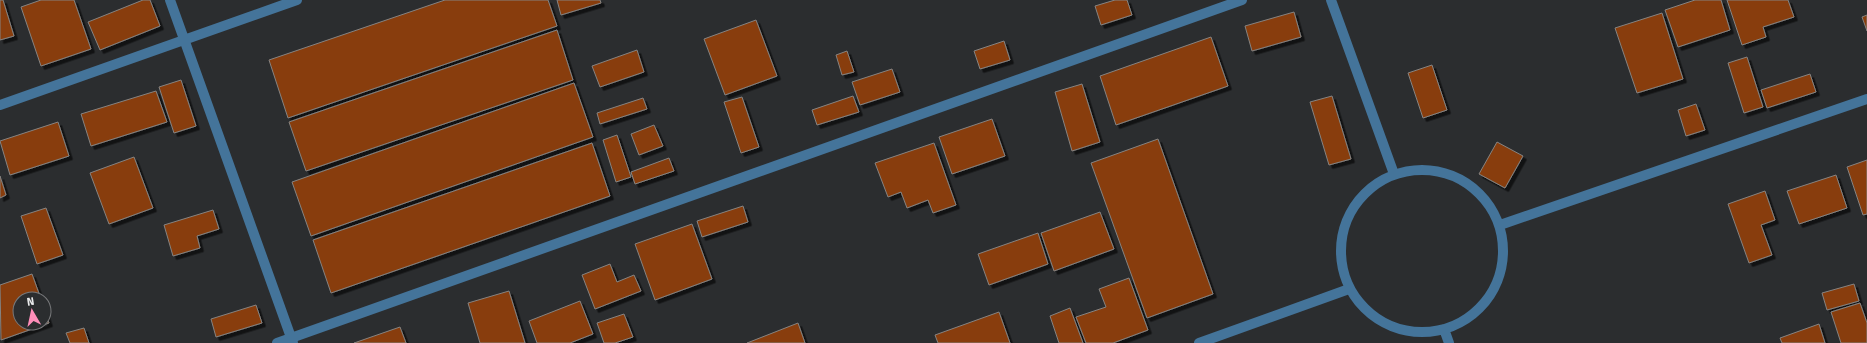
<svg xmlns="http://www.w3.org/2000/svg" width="1867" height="343" font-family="'Fira Sans',sans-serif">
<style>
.building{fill:#883e0d;stroke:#868381;filter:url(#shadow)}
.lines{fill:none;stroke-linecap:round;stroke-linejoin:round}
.minor{stroke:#44749a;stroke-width:10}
</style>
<defs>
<filter id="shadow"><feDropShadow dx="3.5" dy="3.5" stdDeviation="0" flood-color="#0009"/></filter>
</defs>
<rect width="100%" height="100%" fill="#2b2d2f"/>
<path class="building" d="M0,0h3l11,36 -14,4z
M41,0h33l17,49 -50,17 -20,-59z
M143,0h7l10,26 -60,24 -12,-28z
M445,0h103l9,26 -269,92 -19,-58z
M557,0h43l1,3 -40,12z
M1115,0h12l5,15 -31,10 -6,-19z
M1695,0h26l9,30 -52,17 -13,-37z
M1727,0h61l6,17 -31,10 3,10 -24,8z
M1294,12l7,25 -49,14 -7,-25z
M1662,13l21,66 -46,14 -22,-65z
M1867,15v16l-5,-14z
M756,20l21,56 -52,19 -21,-56z
M557,30l16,50 -267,91 -17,-49z
M1211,37l17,49 -112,39 -16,-49z
M1004,41l6,19 -30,9 -6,-18z
M637,50l7,22 -44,15 -8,-21z
M847,51l7,21 -12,3 -6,-20z
M1747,57l16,50 -19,6 -16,-50z
M1432,65l15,45 -24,8 -15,-45z
M892,69l8,23 -40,13 -8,-23z
M1810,74l6,18 -49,16 -6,-18z
M181,80l15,46 -22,7 -15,-46z
M574,83l19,54 -282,99 -19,-54z
M1082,84l18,58 -28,9 -17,-59z
M156,91l11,31 -76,24 -10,-32z
M853,96l6,16 -42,13 -5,-15z
M1332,96l19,63 -22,6 -19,-63z
M742,97l17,50 -18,6 -17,-51z
M643,98l4,11 -47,15 -3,-11z
M1696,104l9,26 -19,6 -8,-26z
M992,119l13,37 -53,18 -13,-37z
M58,122l11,34 -59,19 -10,-34z
M654,125l9,21 -24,9 -8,-21z
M617,135l14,42 -15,5 -13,-42z
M1158,139l55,155 -66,24 -56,-155z
M1497,142l26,14 -18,32 -26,-14z
M592,143l18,53 -279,97 -18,-53z
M934,143l22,62 -23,8 -5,-13 -21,8 -6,-16 -13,5 -13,-34z
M134,157l19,51 -44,16 -19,-51z
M669,158l5,13 -39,13 -4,-12z
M1867,160v54l-4,1 -16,-48z
M1836,175l11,33 -48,16 -12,-33z
M0,176l6,19 -6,3z
M1765,191l10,29 -14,5 11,30 -23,8 -21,-59z
M743,206l5,16 -46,15 -5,-16z
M46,208l17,47 -26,9 -16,-48z
M213,210l6,19 -22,7 3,12 -27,8 -9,-31z
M1100,212l14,37 -60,22 -13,-38z
M692,224l20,55 -57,21 -20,-56z
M1038,233l10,31 -59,21 -11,-31z
M610,264l7,18 17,-7 7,16 -46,18 -13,-34z
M32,274l9,25h-21v24h24v-15l5,15 -48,17 -1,-55z
M1129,278l19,52 -35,13h-27l-10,-26 30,-10 -7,-18z
M1854,284l5,17 -32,9 -5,-17z
M509,291l16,52h-45l-12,-40z
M580,301l13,33 -23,9h-33l-8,-22z
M1860,303l7,20v20h-26l-10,-31z
M256,305l6,18 -46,14 -5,-18z
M1070,308l13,35h-24l-9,-27z
M999,312l11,31h-72l-3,-8z
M624,314l9,23 -18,6h-11l-7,-20z
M798,323l7,20h-58z
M1819,324l6,19h-43l-2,-5z
M400,327l6,16h-52z
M84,328l5,15h-19l-4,-10z"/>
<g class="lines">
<path class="minor" d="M170,0l123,343
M1331,0l63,174
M0,105l297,-105
M1341 251a81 81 0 1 1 162 0a81 81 0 1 1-162 0Z
M1500,225l367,-126
M1444,329l5,14
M277,343l965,-343
M1199,343l150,-54"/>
</g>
<g transform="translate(32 311) rotate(351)"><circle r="19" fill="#2b2d2f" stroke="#78797b"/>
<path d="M0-3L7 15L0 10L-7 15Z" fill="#ff8eba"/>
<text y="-6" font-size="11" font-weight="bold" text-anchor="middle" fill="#ebeced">N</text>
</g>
</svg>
